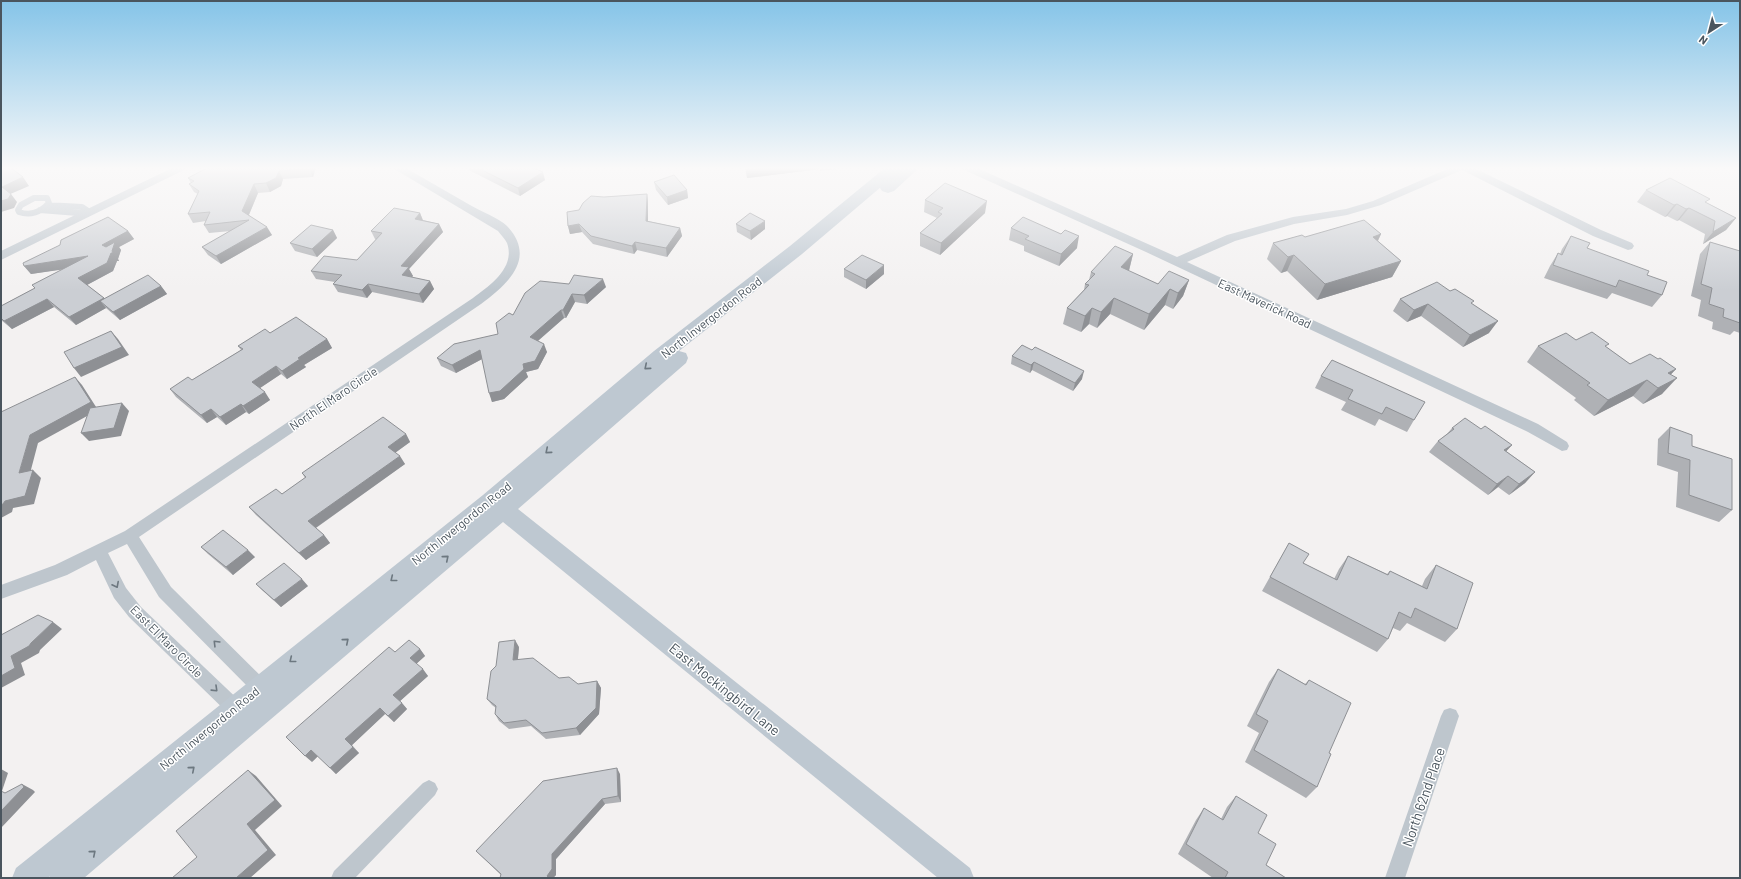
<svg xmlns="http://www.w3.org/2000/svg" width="1741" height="879" font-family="Barlow,sans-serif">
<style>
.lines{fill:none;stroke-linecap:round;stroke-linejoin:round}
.lane{stroke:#bec6cd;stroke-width:6}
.street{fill:#bec6cd;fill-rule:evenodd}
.secondary{fill:#bec8d1;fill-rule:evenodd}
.wall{fill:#afb1b5}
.shaded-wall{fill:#8e9094}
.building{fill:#cbced3;stroke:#8e9094}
.oneway{stroke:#6d7880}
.oneway2{stroke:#6d777f}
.labels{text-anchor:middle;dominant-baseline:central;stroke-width:3;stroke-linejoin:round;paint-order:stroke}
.street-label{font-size:12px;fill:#4a555e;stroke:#fff}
.near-street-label{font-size:14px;fill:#4a555e;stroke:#fff}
</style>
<rect width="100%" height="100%" fill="#f3f1f1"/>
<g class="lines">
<path class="lane" d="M34,198h13l2,5c-8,9 -19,13 -30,9l-1,-2 3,-5z
M47,205l35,2 6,4
M40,210l38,3 8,-2"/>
<path class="street" d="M174,167h13l-1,2 -185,91v-9z
M391,167h13c22,13 44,25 66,38 10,6 29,13 37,21 30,32 1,58 -26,78l-342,233 32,50 100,99 3,6 -3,6 -6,2 -6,-2 -100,-101 -32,-53 -19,9 18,35 15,19 105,100 3,6 -3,6 -6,2 -6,-2 -105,-102 -15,-19 -18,-38 -29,15 -66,24v-14l54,-20 70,-34 348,-233c16,-12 43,-30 34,-55 -2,-4 -6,-8 -9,-12z
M961,167h14l202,90 50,-22 66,-18 53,-8 27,-8 79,-34h20l129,63 31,13 2,3 -2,3 -4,1 -35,-14 -131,-66 -81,35 -34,10 -53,9 -59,17 -48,21 351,162 29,18 2,4 -2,4 -5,1 -34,-19 -382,-180 -184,-83z
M1450,708l6,2 3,6 -54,162h-20l56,-162 3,-6z
M429,780l6,3 3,6 -3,6 -80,83h-24l3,-7 89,-88z"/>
<path class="secondary" d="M886,167h34l-26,24 -6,2 -6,-2 -2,-3 1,-1 -79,67 -123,97 7,2 2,5 -2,5 -168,146 452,359 4,10h-36l-435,-356 -419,356h-35l1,-2 -2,2h-36l4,-10 467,-373 171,-144 136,-105z"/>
</g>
<path class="wall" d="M316,167l-3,10 -30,2 -2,7 -11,6 -12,1 -9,22 23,20 -51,29 -13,-9 -6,-8 29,-16 -22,2 -5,-8 2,-4 -13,2 -5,-9 10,-20 -4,-2 -5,-8 2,-1 -3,-5 30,-9z
M463,167h70l12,13 -25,16z
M745,167h106v1l-31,3v-2l-73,9z
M654,182l33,8 1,8 -20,7 -12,-15z
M1646,190l61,13 29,15 -10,12 -23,14 2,-10 -26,-14 -2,1 -10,-5 -2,1 -28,-15z
M647,194l1,8v19l32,7 2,8 -15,21 -30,-7 -3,4 -41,-10 -11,-12 -12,2 -2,-8 36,-29z
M925,200l60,13 -45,42 -20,-9v-13l17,-15 -13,-6z
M420,213l3,7 16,4 4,8 -34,37 4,7 -2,1 19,4 4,8 -11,14 -51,-11 -5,6 -29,-6 -5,-8 2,-2 -19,-3 -5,-8 46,-11 19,-20 -1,-1 -4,-8z
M736,224l29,5 -14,11 -14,-8z
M1011,228l66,20 -18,18 -35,-15v-5l-15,-6z
M333,230l4,8 -20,19 -22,-6 -5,-8z
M128,231l6,8 -15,8 2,3 -3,9 1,2h-2l-4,10 -26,14 18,14 56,-13 6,8 -47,26 -14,-12 -30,17 -22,-18 -42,22 -11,-9v-14l34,-18 -3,-3 31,-16 -32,5 -7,-8z
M1381,234l-3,7 23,20 -9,16 -75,23 -30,-29 -6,2 -14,-14 6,-16 32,-6z
M1571,236l16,12 60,27 15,20 -10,12 -40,-14 -5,6 -63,-21 6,-12 8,-13 2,1 2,-5z
M1710,242l30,9v82l-6,-2 -4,4 -18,-6 1,-7 -15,-6 3,-16 -10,-4 9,-42z
M1133,254l-4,17 29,13 31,-4 -6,16 -10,13 -8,-4 -21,25 -34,-16 -13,14 -8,-4 -8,8 -18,-8 4,-16 17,-18 1,-6 4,-4 2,-8z
M844,269l40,5 -18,15 -22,-12z
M569,284l37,3 -19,17 -12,-2 -9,16h-2l-26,23 9,11 -9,17 -12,3 2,5 -24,22 -12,3 -10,-43 -26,14 -15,-7 -4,-8 61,-24 15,-19z
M1450,291l22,13 17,29 -26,14 -42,-31 -14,6 -14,-11 7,-12z
M270,333l57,6 5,9 -28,17 2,2 -19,12 -6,-5 -21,14 10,12 -21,14 -3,-2 -20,13 -9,-8 -10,6 -31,-26 -6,-8 22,-9 49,-30 -3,-4z
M1576,340l30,7 24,17 28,-5 18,10 -5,5 -9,20 -19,10 -10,-8 -39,20 -20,-16 2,-2 -49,-36 11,-16z
M1022,345l60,34 -9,12 -41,-21 -2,3 -19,-9 1,-8z
M1321,376l104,26 -11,18 -7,12 -28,-13 -4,7 -34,-16 5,-8 -31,-14z
M1670,427l22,19 40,64 -13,12 -43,-15 2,-35 -21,-7 1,-26z
M1452,428l29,1 31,16 -6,6 29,21 -10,11 -16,12 -11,-8 -10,8 -59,-43 9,-11 9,-7z
M406,434l4,8 -15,11 10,11 -89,64 8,7 6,8 -24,17 -50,-45 -7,-8 33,-13 23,-16 -3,-5z
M1289,543l14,20 31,16 5,-10 9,-13 39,18 3,-3 32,15 3,-7 11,-14 21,64 -12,13 -38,-19 -7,8 -7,-3 -5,11 -11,13 -115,-61z
M201,547l54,10 -22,18 -25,-21z
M256,584l52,2 -27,21 -18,-16z
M519,647l-1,12 41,19 19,6 19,-3 4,7 -2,26 -19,21 -34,4 -15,-13 -22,3 -10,-8 -4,-7 1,-6 -4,-3 -5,-6z
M420,649l5,7 -9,8 12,12 -28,25 7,8 -13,13 -9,-8 -33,31 7,8 -23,21 -18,-18 -6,6 83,-110z
M1278,669l27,15 4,-4 20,73 -12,34 -11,11 -61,-36 14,-29 -12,-7 22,-44z
M620,774l1,28 -16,2 -49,55v16l-3,3h-53l1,-3 -25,-24z
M1236,796l22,37 8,32 20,13h-73l-35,-24 18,-34 8,-12 17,11 6,-12z"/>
<path class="shaded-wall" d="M309,167h7l-3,10 -4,-8z
M769,167h51v2l-73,9 -1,-8z
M279,171l4,8 -2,7 -11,6 -4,-9z
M543,172l2,8 -25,16 -2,-8z
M23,177l6,9 -21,9 -6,-8z
M254,184l4,9 -11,26 -5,-8z
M687,190l1,8 -20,7 -1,-8z
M11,194l6,8 -3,6 -13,4v-11z
M647,194l1,8v27l-2,-8z
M987,201l-2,12 -45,42 1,-12z
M1677,204l-10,12 -2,1 9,-12z
M1689,208l-10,12 -2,1 9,-12z
M420,213l3,8 -8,-2z
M1736,218l-10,12 -23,14 10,-12z
M765,221v8l-14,11 -1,-9z
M439,224l4,8 -34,37 4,7 -7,8 -4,-9 -1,-9z
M579,224l3,8 -12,2 -2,-8z
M267,227l5,8 -51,29 -5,-8z
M680,228l2,8 -15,21 -1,-9z
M333,230l4,8 -20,19 -5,-8z
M128,231l6,8 -15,8 2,3 -3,9 1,2h-2l-4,10 -28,15 -7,-8 24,-33z
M1381,234l-8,16v-13z
M1079,236l-2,12 -18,18 2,-12z
M635,242l2,8 -3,4 -2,-8z
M1133,254l-4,16 -12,13 4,-16z
M1294,255l-7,16 -6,2 7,-16z
M88,256l6,9 -63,9 -7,-8z
M1401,261l-9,16 -75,23 8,-16z
M884,265v9l-18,15v-9z
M603,279l3,8 -19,17 -3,-9z
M1189,280l-6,16 -10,13 5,-16z
M430,281l4,8 -11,14 -4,-9z
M368,284l4,8 -5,6 -5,-8z
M161,286l6,8 -47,26 -7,-8z
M1170,289l-5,16 -21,25 5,-16z
M572,294l3,8 -9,16 -3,-8z
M104,298l6,8 -10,-5 6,7 -30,17 -7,-8z
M1114,298l-4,16 -13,14 4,-16z
M47,299l7,8 -42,22 -8,-8z
M1428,304l-7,12 -14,6 7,-12z
M1092,308l-3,16 -8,8 4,-16z
M561,310l3,8 -31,27 -3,-8z
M1498,321l-9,12 -26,14 7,-12z
M111,331l7,8 11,16 -48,22 -7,-9z
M327,339l5,9 -28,17 2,2 -19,12 -5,-8 16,-13z
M544,344l3,8 -9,17 -12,3 2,5 -24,22 -12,3 -3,-9 34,-29z
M480,350l4,8 -28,15 -4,-8z
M1034,362l-2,8 -2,3 1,-8z
M276,366l5,8 -24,16 -5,-8z
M1676,369l-15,16 7,-12z
M1084,371l-2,8 -9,12 2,-8z
M75,377l7,8 16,25 -60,33 -10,38 -9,-8 11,-38z
M1677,378l-15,16 -19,10 15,-16z
M1647,380l-14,16 -39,20 14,-16z
M265,392l5,8 -21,14 -6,-8z
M122,403l7,8 -8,25 -32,5 -8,-8z
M241,404l5,8 -20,13 -6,-8z
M211,409l6,8 -10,6 -6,-8z
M406,434l4,8 -18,13 -4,-8z
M1512,445l-10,11 2,-6z
M400,456l5,8 -91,65 -6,-8z
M33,470l8,8 -7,26 -21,4 -1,4 -11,6v-13l4,-4z
M1535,472l-10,11 -16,12 10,-11z
M1508,476l-10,11 -10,8 9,-11z
M324,535l6,8 -24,17 -7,-7z
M248,550l7,7 -22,18 -7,-8z
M302,579l6,7 -27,21 -7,-7z
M53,622l9,7 -22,21 -1,3 -18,10 4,12 -24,13v-12l10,-20 20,-13z
M515,640l4,7 -2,20 -4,-7z
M420,649l5,7 -10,9 -5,-7z
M423,669l5,7 -29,26 -6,-7z
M597,681l4,7 -2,26 -19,21 -4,-7z
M402,703l5,6 -13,13 -6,-6z
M380,708l5,6 -34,32 -6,-7z
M353,747l6,6 -23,21 -6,-6z
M311,750l7,6 -6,6 -7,-6z
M617,768l3,6 1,28 -3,-6z
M1,769l7,4 -6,18h-1z
M248,770l8,6 26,30 -27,24 21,25 -26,23h-14l11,-54z
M22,784l11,6 2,2 -34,36v-17z
M602,799l3,5 -49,55v16l-3,3h-4l-2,-2 5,-22z"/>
<path class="building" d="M1,167h9l13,10 -21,10 9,7 -3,5 -7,2z
M209,167h7l2,2 3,-2h88v2l-30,2 -3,7 -10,5 -12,1 -12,27 25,16 -51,29 -14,-9 47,-27 -45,5 6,-13 -22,2 11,-23 -10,-7 5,-3 -6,-3z
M476,167h56l11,5 -25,16z
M745,167h24l-23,3z
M674,175l13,15 -20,7 -13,-15z
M1670,178l40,21 -5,3 31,16 -23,14 2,-11 -26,-13 -3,1 -9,-5 -3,1 -28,-15z
M945,183l42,18 -46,42 -21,-10 22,-19 -4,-2 5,-4 -18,-8z
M647,194l-1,27 34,7 -14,20 -31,-6 -3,4 -41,-10 -12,-12 -11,2 -1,-14 12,-2 4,-7 8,-7 13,1z
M394,208l26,5 -5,6 24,5 -38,42 8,1 -7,8 28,6 -11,13 -51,-10 -6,6 -29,-6 9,-9 -31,-4 13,-15 33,4 25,-27 -11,-2z
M750,213l15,8 -15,10 -14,-7z
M108,217l20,14 -26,14 4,2 9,-5 -3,9 1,2h-2l-4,10 -29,15 26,20 -35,19 -22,-18 -43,22 -3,-3v-12l34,-18 -3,-3 56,-29 -64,10 -1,-3 37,-18 1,-5z
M1023,217l38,17 4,-4 14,6 -18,18 -36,-15 4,-3 -18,-8z
M1364,220l17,14 -8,3 28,24 -76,23 -31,-29 -6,2 -15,-14 29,-8 3,2z
M311,225l22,5 -21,19 -22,-6z
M1571,236l19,7 -3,5 62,23 -2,4 20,7 -5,13 -43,-15 -3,7 -63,-22 5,-12 4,2z
M1710,242l30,9v72l-17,-6 1,-8 -15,-5 3,-16 -11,-4z
M1115,246l18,8 -12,13 37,17 11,-13 20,9 -11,13 -8,-4 -21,25 -35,-16 -13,14 -9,-4 -7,8 -18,-8 22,-23 -4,-1 10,-10 -4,-2z
M862,255l22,10 -18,15 -22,-11z
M148,275l13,11 -48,26 -13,-11z
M574,275l29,4 -19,16 -12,-1 -9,16h-2l-31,27 14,7 -9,17 -12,3 1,5 -24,22 -11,2 -9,-43 -28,15 -15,-7 17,-14 44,-10 -2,-11 13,-10 4,2 12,-22 15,-12 29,3z
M1437,282l13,9 5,-2 19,12 -3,2 27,18 -28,14 -42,-31 -14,6 -14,-11z
M296,317l31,22 -29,19 2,1 -18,12 -6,-5 -24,16 13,10 -22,14 -2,-2 -21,13 -9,-8 -10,6 -31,-26 18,-12 4,3 51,-31 -5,-3 27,-17 5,4z
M111,331l11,16 -48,21 -10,-16z
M1592,332l17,12 -4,2 25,18 20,-10 8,5 2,-1 16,11 -8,4 9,5 -19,10 -11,-8 -39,20 -21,-15 3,-2 -52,-37 28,-13 10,7z
M1022,345l10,5 3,-3 49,24 -9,12 -41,-21 -3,3 -19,-9z
M1332,360l93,42 -11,18 -28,-13 -4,7 -34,-15 5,-9 -32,-14z
M75,377l16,25 -61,33 -11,38 14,-3 -8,26 -20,5 -2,3 -2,1v-93z
M122,403l-8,25 -33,5 9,-25z
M383,417l23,17 -18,13 12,9 -92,65 16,14 -25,18 -50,-46 27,-18 6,5 24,-17 -4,-4z
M1465,418l16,11 4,-3 27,19 -8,5 31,22 -16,12 -11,-8 -11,8 -59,-43 16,-12 -2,-1z
M1670,427l22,8v11l40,13v51l-43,-15 1,-35 -22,-7z
M223,530l25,20 -22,17 -25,-20z
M1289,543l20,11 -6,9 34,17 11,-24 40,19 2,-4 37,18 9,-24 37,18 -16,46 -42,-21 -4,10 -12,-6 -11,27 -118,-62z
M284,563l18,16 -28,21 -18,-16z
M38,615l15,7 -22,21 -2,3 -18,10 4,12 -14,8v-41z
M409,640l11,9 -10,9 13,11 -30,26 9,8 -14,13 -8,-8 -35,31 8,8 -23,21 -19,-18 -6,6 -19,-19 103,-90 6,5z
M515,640l-2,20 20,-2 26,20 10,-1 9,7 19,-3 -1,27 -20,20 -34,5 -16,-13 -22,3 -9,-9 1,-8 -9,-7 4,-28 5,-5 3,-24z
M1278,669l28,16 3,-5 42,23 -22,50 2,1 -14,33 -63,-37 14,-29 -12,-7z
M617,768l1,28 -16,3 -50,55v15l-5,7 2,2h-49l1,-4 -25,-23 67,-70z
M248,770l27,30 -28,24 21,26 -32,28h-64l25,-21 -21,-26z
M22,784l2,3 -23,24v-20l4,2z
M1236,796l31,19 -9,18 18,11 -10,21 20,13h-61l3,-6 -42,-28 18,-36 19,12z"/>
<defs><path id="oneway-chevron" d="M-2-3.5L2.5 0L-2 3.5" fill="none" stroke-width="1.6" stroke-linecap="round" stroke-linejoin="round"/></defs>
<g class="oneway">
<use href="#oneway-chevron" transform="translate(647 367) rotate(140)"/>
<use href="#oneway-chevron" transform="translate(548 451) rotate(140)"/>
<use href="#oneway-chevron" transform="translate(446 558) rotate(-40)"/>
<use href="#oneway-chevron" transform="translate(393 579) rotate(141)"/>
<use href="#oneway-chevron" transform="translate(346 641) rotate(-40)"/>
<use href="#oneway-chevron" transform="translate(292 660) rotate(141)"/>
<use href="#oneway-chevron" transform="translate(192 769) rotate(-41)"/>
<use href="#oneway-chevron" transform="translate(93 853) rotate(-40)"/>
</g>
<g class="oneway2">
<use href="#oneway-chevron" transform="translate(116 585) rotate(63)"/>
<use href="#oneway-chevron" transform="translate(216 643) rotate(-135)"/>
<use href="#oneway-chevron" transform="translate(215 689) rotate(44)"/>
</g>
<linearGradient id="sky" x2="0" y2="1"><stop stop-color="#85c4e8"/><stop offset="0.58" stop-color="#faf9f9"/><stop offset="1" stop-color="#faf9f9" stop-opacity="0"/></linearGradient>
<rect width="1741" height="290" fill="url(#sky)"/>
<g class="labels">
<g class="street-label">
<text transform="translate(1265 303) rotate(25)">East Maverick Road</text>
<text transform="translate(711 317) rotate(-38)">North Invergordon Road</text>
<text transform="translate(333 398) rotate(-34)">North El Maro Circle</text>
<text transform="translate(461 523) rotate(-39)">North Invergordon Road</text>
<text transform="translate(167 641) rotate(45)">East El Maro Circle</text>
<text transform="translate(209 728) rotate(-39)">North Invergordon Road</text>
</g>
<g class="near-street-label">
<text transform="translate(725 689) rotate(39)">East Mockingbird Lane</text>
<text transform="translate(1423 797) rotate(-71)">North 62nd Place</text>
</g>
</g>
<rect width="1741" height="879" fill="none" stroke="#4a555e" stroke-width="4"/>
<g transform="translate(1709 32) rotate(216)" stroke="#ffffff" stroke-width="3" paint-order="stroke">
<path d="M0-3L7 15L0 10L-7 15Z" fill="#4a555e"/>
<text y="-6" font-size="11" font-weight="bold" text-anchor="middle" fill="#4a555e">N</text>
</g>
</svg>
